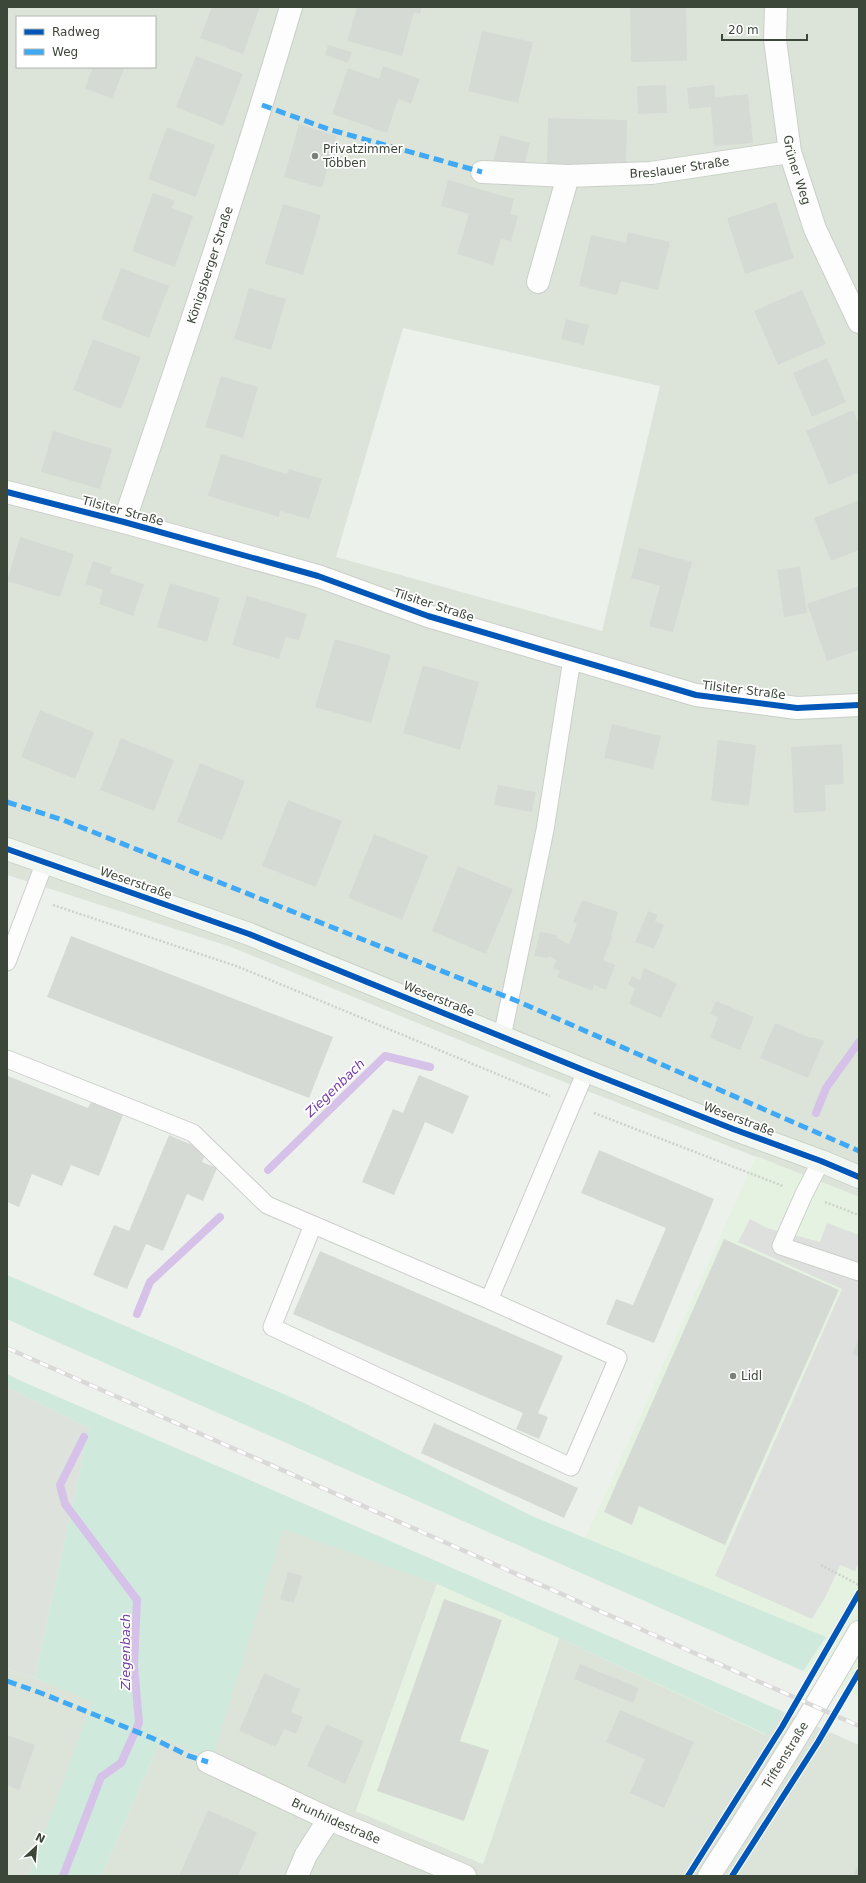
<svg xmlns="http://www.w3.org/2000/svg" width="866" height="1883" font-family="'DejaVu Sans',sans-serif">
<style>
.residential{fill:#dce4da;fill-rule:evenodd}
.commercial{fill:#e6f2e1}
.industrial{fill:#dee2dc}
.green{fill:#cfe9dc}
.parking{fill:#dde0dc}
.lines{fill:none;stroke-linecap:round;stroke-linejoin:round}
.stream{stroke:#d6c1e9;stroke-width:8}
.building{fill:#d6dad4}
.lane-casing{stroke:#cbcfc9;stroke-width:19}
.street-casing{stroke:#cbcfc9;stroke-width:24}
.secondary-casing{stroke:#c8d2c7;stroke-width:24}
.path{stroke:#ccd1cb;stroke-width:2.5;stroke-dasharray:2 2;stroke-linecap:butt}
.lane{stroke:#fcfdfc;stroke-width:17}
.street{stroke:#fcfdfc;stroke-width:22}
.secondary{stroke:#f1f6f0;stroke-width:22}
.rail-casing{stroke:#d9d9d8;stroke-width:4.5}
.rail{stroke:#fff;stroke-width:3;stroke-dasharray:9;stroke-linecap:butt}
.quiet{stroke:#3fa9f5;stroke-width:5;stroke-dasharray:10 5;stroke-linecap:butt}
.cycleway-casing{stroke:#fff;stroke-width:8}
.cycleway{stroke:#0057b8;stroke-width:6}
.poi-dot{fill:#7a8278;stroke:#fff;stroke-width:1.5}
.labels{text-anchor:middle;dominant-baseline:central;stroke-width:3.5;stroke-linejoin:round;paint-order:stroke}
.poi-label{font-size:12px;fill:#3c4639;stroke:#fff;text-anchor:start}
.street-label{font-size:12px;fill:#3c4639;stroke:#fff}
.water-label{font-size:13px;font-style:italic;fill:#753ea6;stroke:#fff}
</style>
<rect width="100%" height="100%" fill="#edf1ec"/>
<path class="residential" d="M7,7h852v1190l-338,-132 -293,-119 -221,-71zM17,17h138v50h-138zM403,328l257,58 -58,245 -266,-74z
M283,1528l154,56 -81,227 127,53 76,-226 207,97 18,-23 75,33v131h-758l61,-139 50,21z
M7,1669l28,9 58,24 -64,174h-22z"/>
<path class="commercial" d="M756,1156l103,41v500l-56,-26 22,-34 -240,-98z
M437,1584l122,54 -76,226 -127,-53z"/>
<path class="industrial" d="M7,1387l82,41 -54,250 -28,-9z"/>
<path class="green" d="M7,1275l295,127 230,114 294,121 -23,34 -766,-338 -30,-14z
M7,1374l12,6 765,332 -17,23 -208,-97 -122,-54 -154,-55 -71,230 -50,-22 -61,139h-72l63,-174 -57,-24 54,-250 -82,-41z"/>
<path class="parking" d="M750,1219l17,9 53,14 7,-19 32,12v327l-4,9 -15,-6 -14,31 -14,23 -97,-43 127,-287 -104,-47z"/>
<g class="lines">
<path class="stream" d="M816,1113l10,-25 33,-46
M268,1170l117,-114 45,11
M137,1314l13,-32 70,-65
M63,1876l38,-99 20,-14 18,-40 -5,-58 3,-65 -72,-96 -5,-19 24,-48"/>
</g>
<path class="building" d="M212,7h48l-17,47 -43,-16z
M357,7h65l-2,7 -6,-2 -12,44 -55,-15z
M630,7h56l1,54 -56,1z
M482,31l51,11 -15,61 -50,-12z
M328,45l24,7 -4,11 -23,-8z
M196,56l47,18 -20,52 -47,-19z
M383,66l37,13 -9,25 -13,-5 -11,34 -55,-19 16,-46 31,11z
M93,67h32l-13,32 -27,-11z
M666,85l1,28 -29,1 -1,-28z
M714,85l1,12 33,-3 5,49 -39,3 -3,-39 -22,2 -2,-21z
M548,118l79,2 -1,48 -79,-2z
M299,124l38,12 -15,52 -38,-11z
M167,127l48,18 -19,52 -48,-18z
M500,135l30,8 -7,27 -30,-8z
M448,180l66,19 -4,15 8,2 -7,25 -10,-2 -8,26 -36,-11 12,-40 -28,-8z
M153,193l22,8 -3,7 21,8 -18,51 -43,-16z
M776,202l18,56 -49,16 -18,-56z
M283,204l38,11 -18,60 -38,-11z
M628,232l42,10 -12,48 -37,-9 -4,14 -38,-9 12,-51 35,8z
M121,268l48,18 -20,52 -48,-19z
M249,288l37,11 -15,51 -37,-11z
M802,290l24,54 -48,21 -24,-54z
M566,319l23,6 -5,20 -23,-6z
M93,339l48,18 -20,52 -48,-19z
M827,358l19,44 -34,15 -19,-44z
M221,376l37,11 -15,51 -38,-11z
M853,410l6,14v48l-30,13 -23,-54z
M53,431l59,18 -12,40 -59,-17z
M221,454l66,20 2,-5 33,10 -13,40 -29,-8 -1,6 -71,-21z
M859,500v50l-28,11 -17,-43z
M20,537l54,17 -14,43 -53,-16z
M639,548l53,14 -19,70 -24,-6 11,-40 -29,-8z
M93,561l19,6 -2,6 34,11 -11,32 -34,-12 4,-14 -18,-6z
M800,566l7,47 -23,4 -7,-47z
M170,583l50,15 -13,44 -50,-15z
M859,586v64l-32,11 -20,-57z
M247,596l60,18 -8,26 -13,-3 -7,22 -47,-14z
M335,639l56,16 -20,68 -56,-16z
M423,665l56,17 -19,68 -57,-17z
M40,710l54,22 -19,47 -54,-22z
M612,724l49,12 -8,33 -49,-11z
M121,738l53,22 -20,51 -54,-21z
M718,740l38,5 -7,61 -38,-5z
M842,744l2,40 -19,1 1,26 -32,2 -3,-66z
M200,763l45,18 -23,59 -45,-18z
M498,785l38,7 -4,20 -38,-7z
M288,800l54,21 -26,66 -54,-21z
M374,834l54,22 -26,64 -54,-22z
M458,866l55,23 -27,65 -54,-23z
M582,900l36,12 -7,24 1,1 -9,23 12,5 -9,25 -12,-5 -2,6 -35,-14 3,-6 -7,-3 3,-8 -7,-4 -1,2 -14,-2 6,-24 17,3 -1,3 13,6 8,-20 -4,-2z
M648,911l10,4 -3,6 9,4 -10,24 -19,-7z
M71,936l262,101 -24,61 -262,-101z
M644,968l33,15 -16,35 -32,-14 6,-16 -7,-3 4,-9 8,4z
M716,1001l38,16 -14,33 -30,-12 8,-21 -8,-3z
M775,1023l36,15 1,-1 12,4 -16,37 -48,-20z
M419,1075l50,21 -16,38 -28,-12 -31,73 -32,-13 31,-73 10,4z
M8,1076l80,32 4,-8 32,12 -25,64 -28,-11 -9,21 -30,-12 -13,33 -12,-5z
M169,1135l37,16 -4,11 15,6 -14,33 -16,-7 -24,57 -17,-7 -19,45 -34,-14 21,-50 15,6z
M599,1150l115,49 -60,144 -48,-19 10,-25 17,6 33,-77 -85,-35z
M724,1239l115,51 -114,255 -86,-39 -7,19 -28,-13z
M320,1251l243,105 -25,57 10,4 -9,22 -23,-10 7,-16 -230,-99z
M859,1339v18l-7,-3z
M434,1423l144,65 -14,30 -143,-65z
M288,1572l14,4 -8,27 -14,-4z
M444,1599l58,21 -42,121 29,9 -25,71 -87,-30z
M580,1664l59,24 -6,15 -59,-24z
M264,1673l36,16 -9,23 12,5 -7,17 -12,-5 -8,18 -37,-16z
M620,1710l74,32 -30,66 -34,-15 15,-34 -39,-17z
M326,1724l38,17 -19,43 -38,-18z
M7,1735l28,10 -16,45 -12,-5z
M208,1810l49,22 -19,44h-59z
M859,1863v13h-6z"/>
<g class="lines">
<g class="lane-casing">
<path id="lane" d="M7,962l38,-100
M502,1037l43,-207 27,-171
M7,1059l186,74 74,72 222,95 97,-229
M821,1161l-17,33 -23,52 78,26
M313,1225l-41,102 299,140 47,-109 -129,-58"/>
</g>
<g class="street-casing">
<g id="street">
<path id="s1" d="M776,7l-1,33 15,112 25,77 44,93"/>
<path id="s2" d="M482,172l86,4 83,-3 139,-21"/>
<path d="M538,282l30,-106"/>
<path d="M7,492l117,30 194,54 110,40 268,79 101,13 62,-3"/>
<path id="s3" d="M124,522c58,-171 116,-342 167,-515"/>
<path id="s4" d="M208,1762l121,57 136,57"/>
<path d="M297,1876l9,-21 23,-36"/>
<path id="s5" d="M709,1876c52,-80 102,-161 150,-244"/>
</g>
</g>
<g class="secondary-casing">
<path id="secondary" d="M7,849l242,85 337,137 147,58 88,32 38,16"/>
</g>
<path class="path" d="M53,905l186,62 311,129
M594,1113l189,73
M825,1202l34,13
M821,1565l38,20"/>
<use href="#lane" class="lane"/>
<use href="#street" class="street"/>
<use href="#secondary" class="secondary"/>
<g class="rail-casing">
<path id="rail" d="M7,1348l852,378"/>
</g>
<use href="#rail" class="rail"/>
<path class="quiet" d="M262,105l66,24 154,43
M7,802l56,18 454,181 342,150
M7,1681l34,12 111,45 37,18 19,6"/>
<g class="cycleway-casing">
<path id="cycleway" d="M7,492l117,30 194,54 110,40 268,79 101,13 62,-3
M7,849l242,85 337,137 147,58 88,32 38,16
M688,1876l94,-149 77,-134
M732,1876l86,-134 41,-70"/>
</g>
<use href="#cycleway" class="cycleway"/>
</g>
<g class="poi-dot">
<circle cx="315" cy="156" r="4"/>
<circle cx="733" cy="1376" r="4"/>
</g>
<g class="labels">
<g class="poi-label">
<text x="323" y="149">Privatzimmer<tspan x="323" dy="14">Többen</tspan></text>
<text x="741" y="1376">Lidl</text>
</g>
<g class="street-label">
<text stroke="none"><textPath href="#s2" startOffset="198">Breslauer Straße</textPath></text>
<text stroke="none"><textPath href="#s1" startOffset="165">Grüner Weg</textPath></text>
<text stroke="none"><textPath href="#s3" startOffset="271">Königsberger Straße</textPath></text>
<text transform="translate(123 511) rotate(15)">Tilsiter Straße</text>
<text transform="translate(434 605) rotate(18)">Tilsiter Straße</text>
<text transform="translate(744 690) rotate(7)">Tilsiter Straße</text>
<text transform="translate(136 883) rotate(19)">Weserstraße</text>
<text transform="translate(439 999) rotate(22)">Weserstraße</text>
<text transform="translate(739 1119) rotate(21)">Weserstraße</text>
<text stroke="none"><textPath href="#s5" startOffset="143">Triftenstraße</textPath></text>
<text stroke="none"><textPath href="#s4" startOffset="141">Brunhildestraße</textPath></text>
</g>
<g class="water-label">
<text transform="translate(335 1088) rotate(-44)">Ziegenbach</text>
<text transform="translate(125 1652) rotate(-90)">Ziegenbach</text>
</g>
</g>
<rect width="866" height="1883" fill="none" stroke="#3c4639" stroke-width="16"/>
<rect x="16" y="16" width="140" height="52" fill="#ffffff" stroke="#b1b5b0"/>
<rect x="24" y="29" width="20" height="6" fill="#0057b8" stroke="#b1b5b0"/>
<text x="52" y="36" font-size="12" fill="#3c4639">Radweg</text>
<rect x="24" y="49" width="20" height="6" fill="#3fa9f5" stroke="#b1b5b0"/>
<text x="52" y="56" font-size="12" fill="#3c4639">Weg</text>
<g transform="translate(36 1847) rotate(26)" stroke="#ffffff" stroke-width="3" paint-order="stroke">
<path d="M0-3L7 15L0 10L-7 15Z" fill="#3c4639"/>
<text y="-6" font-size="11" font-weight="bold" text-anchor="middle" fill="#3c4639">N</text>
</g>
<path d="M722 34v6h85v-6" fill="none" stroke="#3c4639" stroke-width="2"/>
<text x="728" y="34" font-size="12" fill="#3c4639" stroke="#ffffff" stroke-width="3" paint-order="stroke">20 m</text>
</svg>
